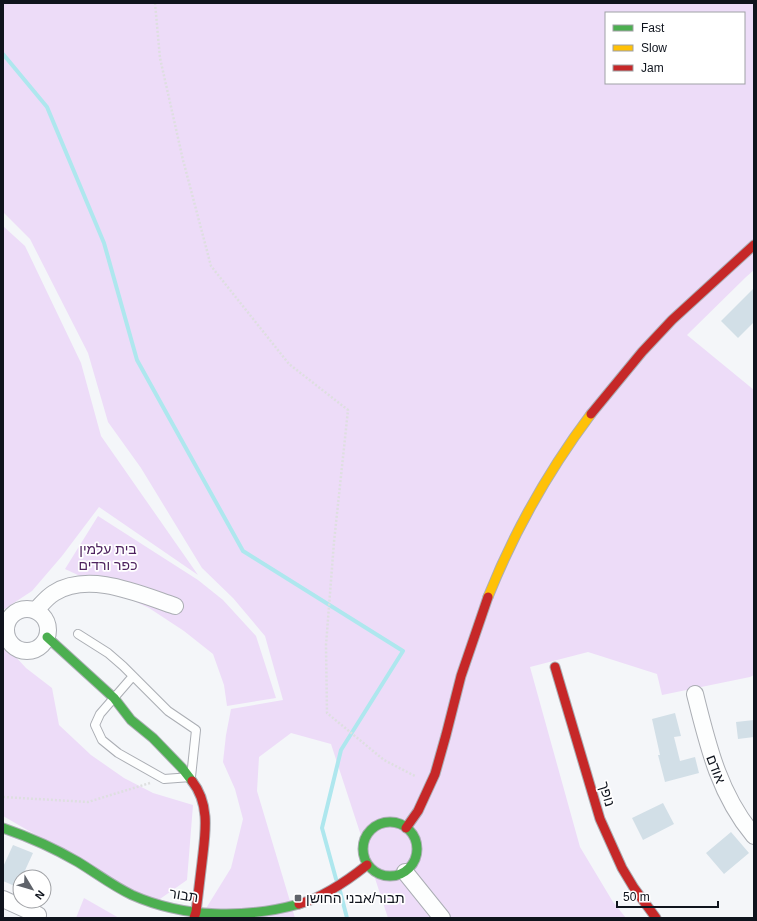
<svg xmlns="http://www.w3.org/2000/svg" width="757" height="921" font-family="Helvetica,Heebo,sans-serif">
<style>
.green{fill:#eddcf8;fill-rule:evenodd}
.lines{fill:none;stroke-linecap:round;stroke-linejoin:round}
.stream{stroke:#aee7ee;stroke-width:4}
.building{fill:#d2dfe7}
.lane-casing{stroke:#abaeb4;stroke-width:10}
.street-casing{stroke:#abaeb4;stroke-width:18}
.fast-casing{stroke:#abaeb4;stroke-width:11}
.slow-casing{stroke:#abaeb4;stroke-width:11}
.jam-casing{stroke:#abaeb4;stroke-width:11}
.path{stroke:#dedfe0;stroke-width:2.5;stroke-dasharray:2 2;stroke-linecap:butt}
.lane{stroke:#fdfefe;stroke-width:8}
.street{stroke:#fdfefe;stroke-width:16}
.fast{stroke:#4caf50;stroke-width:9}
.slow{stroke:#ffc107;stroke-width:9}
.jam{stroke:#c62828;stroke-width:9}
.poi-dot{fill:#5f636a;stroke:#fff;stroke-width:1.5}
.labels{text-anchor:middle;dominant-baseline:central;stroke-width:3.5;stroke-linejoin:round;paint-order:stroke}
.park-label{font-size:14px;fill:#4e235f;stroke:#fff}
.street-label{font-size:14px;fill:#0f141d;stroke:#fff}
.poi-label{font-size:14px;fill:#0f141d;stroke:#fff;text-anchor:start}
</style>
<rect width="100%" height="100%" fill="#f4f6f9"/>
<path class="green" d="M3,3h751v267l-8,7 -59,58 67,55v285l-4,2 -88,18 -5,-21 -69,-22 -58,15 50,180 33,55 13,16h-238l-57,-174 -40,-11 -32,24 -2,34 38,127h-103l13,-8 26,-42 12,-49 -8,-30 -12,-27 3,-27 5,-26 52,-9 -18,-64 -32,-38 -31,-30 -61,-100 -33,-46 -20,-69 -58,-114 -27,-27zM606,13h138v70h-138z
M3,226l22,20 56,117 20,73 97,139 -99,-68 -37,49 -30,35 -29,19z
M98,516l100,64 25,20 33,36 20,62 -49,8 -3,-21 -11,-31 -29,-23 -35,-23 -84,-39z
M3,643l23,25 26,20 7,37 32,30 33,23 29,15 40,12 -6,75 -37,26 -22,-18 -125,-72z
M84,898l35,20h-43z"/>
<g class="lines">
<path class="stream" d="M3,54l44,53 57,136 33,117 106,191 160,100 -62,99 -19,78 14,51
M340,891l7,27"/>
</g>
<path class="building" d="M754,288v34l-16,16 -17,-17z
M675,713l6,23 -7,1 6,24 15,-4 4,16 -34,9 -7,-27h2l-8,-36z
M754,720v17l-16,2 -2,-17z
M663,803l11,21 -31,16 -11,-22z
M731,832l18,21 -25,21 -18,-21z
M13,845l20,8 -11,24h-2v4l-3,6 -14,-6v-14z"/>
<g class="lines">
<g class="lane-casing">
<path id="lane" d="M78,634l30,19 15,13 45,45 28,19 -5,47 -27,2 -46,-26 -16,-13 -7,-15 5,-11 33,-38"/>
</g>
<g class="street-casing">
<path id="street" d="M6 630a21 21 0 1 1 42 0a21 21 0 1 1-42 0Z
M36,610c5,-5 11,-13 18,-17 35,-22 85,1 121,13
M695,694c13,52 24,100 59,142
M405,872l37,46
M3,899l35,16"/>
</g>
<g class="fast-casing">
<path id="fast" d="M47,637l67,61 17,22 22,18 29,30 10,13
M363 849a27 27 0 1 1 54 0a27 27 0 1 1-54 0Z
M3,828c26,9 51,20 75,34 18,11 35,24 54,33 52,23 113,24 167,9"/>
</g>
<g class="slow-casing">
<path id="slow" d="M488,597c26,-65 61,-127 103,-183"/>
</g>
<g class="jam-casing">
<path id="jam" d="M591,414l51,-62 30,-32 82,-75
M555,667l45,152 22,49 12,20 22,30
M192,781c19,24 13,54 10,81 -2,17 -4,33 -6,50l-2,6
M406,828l12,-17 17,-37 11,-39 15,-59 27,-79
M299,904c25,-7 48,-23 68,-39"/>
</g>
<path class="path" d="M155,3l5,55 23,102 28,106 78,98 59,46 -14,132 -8,103 1,68 57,47 31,16
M3,797l85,5 62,-19"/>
<use href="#lane" class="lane"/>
<use href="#street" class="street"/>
<use href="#fast" class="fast"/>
<use href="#slow" class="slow"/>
<use href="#jam" class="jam"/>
</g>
<rect class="poi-dot" x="294" y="894" width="8" height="8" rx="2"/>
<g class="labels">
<g class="park-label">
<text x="108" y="549">בית עלמין<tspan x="108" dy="16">כפר ורדים</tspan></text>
</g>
<g class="street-label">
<text transform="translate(716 769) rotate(69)">אודם</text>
<text transform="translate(607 794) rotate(73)">נופך</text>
<text transform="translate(184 895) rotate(9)">תבור</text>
</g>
<g class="poi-label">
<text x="306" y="898">תבור/אבני החושן</text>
</g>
</g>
<rect width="757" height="921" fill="none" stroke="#0f141d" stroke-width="8"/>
<rect x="605" y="12" width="140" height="72" fill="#ffffff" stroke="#9fa1a5"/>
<rect x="613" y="25" width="20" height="6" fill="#4caf50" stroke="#9fa1a5"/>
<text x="641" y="32" font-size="12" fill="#0f141d">Fast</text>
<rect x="613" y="45" width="20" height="6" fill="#ffc107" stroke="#9fa1a5"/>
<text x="641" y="52" font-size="12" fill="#0f141d">Slow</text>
<rect x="613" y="65" width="20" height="6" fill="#c62828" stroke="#9fa1a5"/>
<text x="641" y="72" font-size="12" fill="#0f141d">Jam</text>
<g transform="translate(32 889) rotate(128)"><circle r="19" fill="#ffffff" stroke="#9fa1a5"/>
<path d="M0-3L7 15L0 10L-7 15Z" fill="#5f636a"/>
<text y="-6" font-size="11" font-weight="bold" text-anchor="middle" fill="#0f141d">N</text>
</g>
<path d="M617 901v6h101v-6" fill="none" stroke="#0f141d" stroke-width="2"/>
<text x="623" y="901" font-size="12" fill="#0f141d" stroke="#ffffff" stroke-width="3" paint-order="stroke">50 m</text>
</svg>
